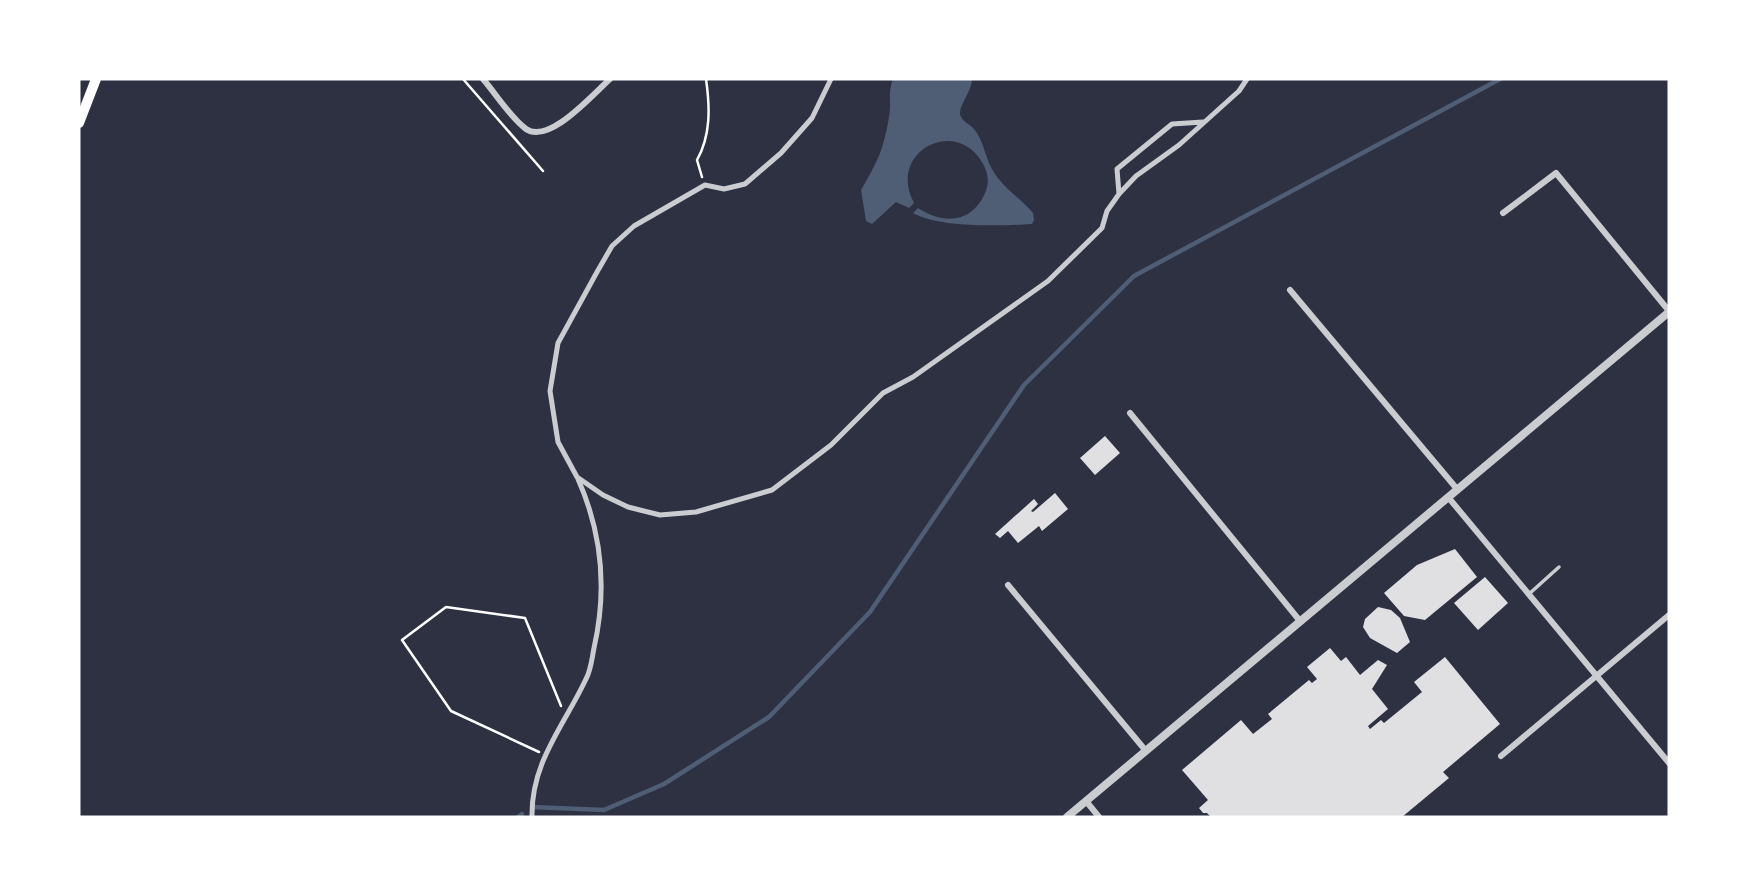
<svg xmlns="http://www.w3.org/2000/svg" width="1748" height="896" font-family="Poppins,sans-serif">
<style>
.water{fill:#4f5d75}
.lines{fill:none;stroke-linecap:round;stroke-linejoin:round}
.stream{stroke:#4f5d75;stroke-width:4.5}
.building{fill:#e0e0e3}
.path{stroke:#fff;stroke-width:2.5}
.service{stroke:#caccd0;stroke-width:3.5}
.pedestrian{stroke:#caccd0;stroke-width:5}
.minor{stroke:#caccd0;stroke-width:6}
.tertiary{stroke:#caccd0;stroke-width:8}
.primary{stroke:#fff;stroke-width:10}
</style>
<rect width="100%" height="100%" fill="#2d3142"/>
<path class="water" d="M893,79h79c0,12 -13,26 -12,35 1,7 10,10 14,15 11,13 11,31 21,45 10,15 26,25 38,39l1,7 -2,4c-31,2 -93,4 -119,-11l5,-5c26,17 54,15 67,-15 5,-12 3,-20 -3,-31 -28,-46 -95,-9 -68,41l-5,5 -13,-6 -24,22 -6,-3 -5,-31c17,-29 22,-39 28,-73 3,-14 -2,-23 4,-38z"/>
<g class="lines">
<path class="stream" d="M532,807l72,3 60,-26 105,-67 101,-105 154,-227 110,-109 366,-197
M518,817l4,-3"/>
</g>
<path class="building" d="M1105,436l15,17 -25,22 -15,-17z
M1055,493l13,16 -26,22 -3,-5 -21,17 -10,-12 -8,7 -5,-4 39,-35 4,5 -7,7 2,1z
M1455,549l22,28 -52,43 -21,-4 -20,-23 33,-28z
M1485,577l23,26 -30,27 -24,-27z
M1378,607l13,3 9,8 10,24 -13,11 -27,-15 -7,-11 2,-8z
M1330,648l11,13 5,-4 14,18 18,-15 9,5 -15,24 16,20 -20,17 2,3 11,-9 3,3 38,-31 -8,-10 31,-25 55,67 -57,48 6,6 -47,39h-191l-4,-4h-4l-4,-5 9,-8 -26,-30 59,-50 12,14 19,-15 -4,-5 41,-34 3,3 5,-4 -10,-12z"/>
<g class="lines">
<path class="path" d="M463,79l80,92
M702,177l-5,-17c14,-25 13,-53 9,-81
M539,752l-88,-41 -49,-71 44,-33 79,11 36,88"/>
<path class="service" d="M1529,594l30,-27"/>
<path class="pedestrian" d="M831,79l-19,39 -31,35 -36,31 -21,5 -19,-4 -71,41 -22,20 -15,26 -39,71 -8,48 8,51 19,35 26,18 25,12 32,8 36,-3 76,-22 59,-45 52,-52 30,-16 135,-96 54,-53 5,-17 12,-17 17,-18 43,-31 60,-54 8,-12
M1119,194l-2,-25 55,-45 31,-2
M532,817c-1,-55 32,-91 54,-138 5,-9 6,-21 8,-31 13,-57 8,-115 -16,-169"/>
<path class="minor" d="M483,79c13,15 27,38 43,50 23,16 67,-35 84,-50
M1503,213l53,-40 113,138
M1290,290l167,199
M1130,413l170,208
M1448,497l221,266
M1008,585l138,166
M1501,756l168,-141
M1086,801l13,16"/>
<path class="tertiary" d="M1067,817l602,-505"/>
<path class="primary" d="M79,123l17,-44"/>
</g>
<rect width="1748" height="896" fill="none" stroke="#ffffff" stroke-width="161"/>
</svg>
